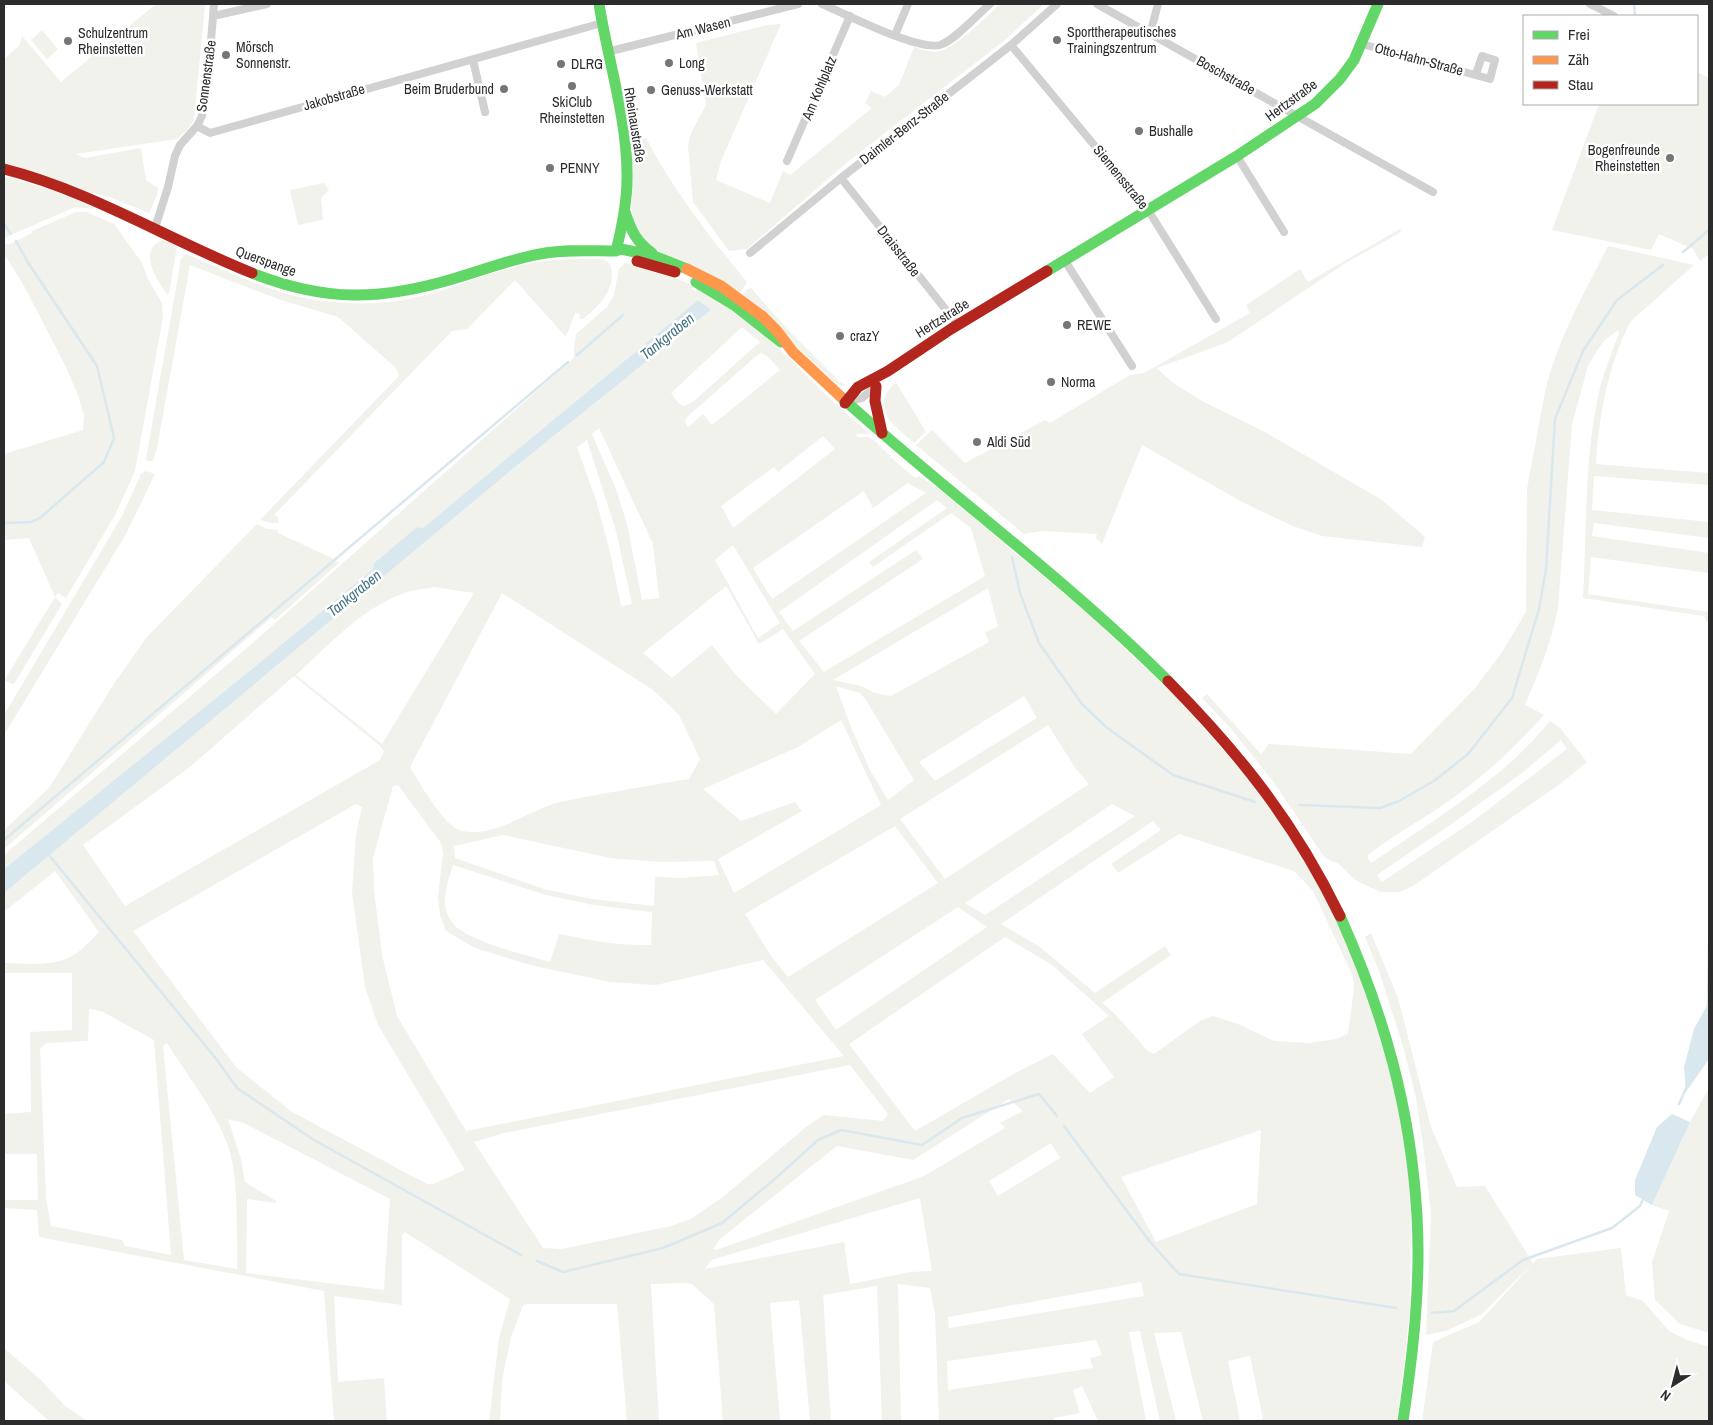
<svg xmlns="http://www.w3.org/2000/svg" width="1713" height="1425" font-family="'Archivo Narrow',sans-serif">
<style>
.green{fill:#f0f2eb;fill-rule:evenodd}
.water{fill:#d9e8ee}
.lines{fill:none;stroke-linecap:round;stroke-linejoin:round}
.stream{stroke:#d9e8ee;stroke-width:2.5}
.street{stroke:#d1d1d1;stroke-width:8}
.fast{stroke:#63d668;stroke-width:11}
.slow{stroke:#ff974d;stroke-width:11}
.jam{stroke:#b3261e;stroke-width:11}
.poi-dot{fill:#767676;stroke:#fff;stroke-width:2}
.labels{text-anchor:middle;dominant-baseline:central;stroke-width:5;stroke-linejoin:round;paint-order:stroke}
.street-label{font-size:14px;fill:#2c2c2c;stroke:#fff}
.poi-label{font-size:14px;fill:#2c2c2c;stroke:#fff;text-anchor:start}
.water-label{font-size:15px;font-style:italic;fill:#447383;stroke:#fff}
</style>
<rect width="100%" height="100%" fill="#fff"/>
<path class="green" d="M156,4h49l-11,116 -7,10 -10,9 -101,15 9,4 56,-10 5,32 12,8 -1,7 -8,18 -37,-15 -23,-6 -70,-24 -15,-4v-105l15,-13 3,-10 39,46z
M1000,4h44l-39,36 -160,124 -98,85 -18,2 -36,-49 -5,-56 3,-13 15,-28 -10,-62 71,-18 14,-1 -60,137 -5,19 54,23 13,-32 7,4 82,-67 -7,-5 6,-12 14,6 14,-12 15,-38c9,3 18,6 27,4 17,-5 46,-35 59,-47z
M42,30l16,19 -11,10 -16,-19z
M1697,72l12,6v176l-9,7 -7,-12 -34,-15 -8,16 -99,-20 47,-126h98z
M646,138c27,52 63,98 101,144l-9,14 -88,-49 -12,-9 -6,-20v-47l-4,-31z
M4,176l44,13 46,18 -1,2 -18,-2 -71,31z
M324,183l5,7 -8,8 2,22 -25,5 -8,-35z
M76,212h11l27,12 28,39 6,16 14,24 1,14 -28,154 -20,44 -49,83 -8,-5 -3,4 7,7 -48,80 -10,-3 51,-84 -26,-59 -25,2v-86l79,-24 1,-14 -6,-21 -12,-28 -43,-83 -17,-27 -2,1v-14l2,-1 2,2 24,-12v-2z
M1400,229l1,3 -57,32 -116,78 -71,26 16,15 31,19 61,30 117,68 43,37 -3,10 -100,-11 -29,-10 -49,-23 -102,-58 -40,99 -6,-6 1,-4 -56,-3 -17,3 -108,-89 16,-15 33,33 80,-43 5,3 80,-48 14,-2 106,-60 -4,-8 54,-36 8,13z
M163,240l14,6 -8,48 -3,-1c-10,-14 -29,-44 -3,-53z
M1608,246l86,19 -63,56c-23,43 -32,94 -35,143l113,9v12l-115,-9 -2,34 117,12v16l-115,-15 -2,13 117,17v20l-118,-16 -3,37 121,18v8l-3,1 -2,-5 -121,-18c4,-65 1,-132 14,-196 4,-24 14,-47 22,-69l-1,-3 -13,10 -9,12 -8,14 -16,58 -14,184c-7,36 -19,64 -33,97l19,10c-30,34 -63,64 -101,90 -25,17 -53,32 -76,51l4,7c43,-29 87,-57 127,-90 19,-15 36,-33 52,-52l10,7 27,34 -27,22 -147,102 -13,6h-20l-25,-12 -16,-16 -14,-6 -50,-74 -42,-53 -31,-33 5,-4 54,60 8,-10 142,10 65,-67 26,-35 24,-40 1,-123 18,-97c12,-52 39,-98 63,-146zM1561,740l6,9 -95,73 -90,60 -5,-7 73,-50 72,-52z
M186,254c31,13 63,28 95,38 39,12 87,15 128,7 42,-9 81,-28 123,-36 24,-5 48,-4 72,-4l6,5c8,24 -11,42 -27,55h-4l1,-5 -5,-1 -7,19 -3,4 -50,-56 -48,49 -15,2 -177,183 3,4v5h-6l-12,-3 139,-144 -3,-8 -58,-51 -60,-18 -88,-34 -33,183 -4,13h-6l-1,-2 35,-200z
M625,263l39,10 29,13 -2,3 5,2 1,-3c24,15 48,31 69,49 36,32 67,68 105,97h-15l1,3h11l6,3 21,21 20,17 4,-2 20,13 155,130 87,83 77,88 57,86 25,48 23,55 34,110 14,103 -1,117 -13,112h-143l9,-2 -13,-63 -22,5 12,60h-37l-22,-89 -27,1 22,88h-16l-20,-90 -11,1 17,89h-48l-16,-35 -9,4 7,23 -26,5v3h-115l-4,-108 -5,-25 -32,-4 3,137h-19l-5,-135 -54,9 8,126h-21l-11,-121 -29,3 10,118h-57l-9,-117 -22,-20 -7,-1 -34,1 8,137h-32l-10,-117h-90l-4,1 -12,32 -9,43 -2,41h-11l10,-83 11,-39 -105,-67 -3,3v70l-68,-9 4,86 46,-4 3,43h-53l-10,-130 -285,-54 -2,-27 -33,-2v-8h34l-1,-46h-33v-40l27,-2 -1,-80 42,-2v-57h-68v-10c20,0 47,4 66,-6 11,-5 20,-16 29,-25l-44,-61 -51,41v-19l511,-426 196,-157 -13,-10 -275,228 -6,-1 -43,36 -1,6 -110,91 -259,209v-14l252,-215 318,-282v-9l2,-15 31,-27 7,-12 5,-26zM742,327l18,15 -66,59 -9,5 -6,-2 -8,-11zM761,353l6,3 13,14 -68,55 -9,-11 -15,13 -3,-5 1,-4 69,-61zM599,428l54,116 6,54 -17,2 -15,-76 -11,-35 -24,-55zM823,436l12,13 -102,79 -12,-22 53,-39 4,5zM587,440l29,91 16,73 -11,2 -11,-54 -14,-52 -19,-53zM908,483l18,10 -154,106 -19,-31 111,-77 9,17zM937,500l10,8 -78,54 4,5 78,-54 20,15 14,48 -161,96 -25,-31 124,-82 -7,-9 -123,81 -14,-19zM733,545l47,78 -22,15 -43,-78zM726,586l33,58 24,-15 32,45 -39,40 -40,-39 -24,-30 -40,33 -29,-25zM434,587l40,6 -92,151 -86,-69c34,-31 69,-71 115,-84 7,-2 15,-2 23,-4zM988,588l10,38 -13,7 4,9 -98,54 -16,-3 -14,-7 -28,-6zM502,593l151,97 26,25 21,44 -11,20c-42,7 -86,14 -128,23 -32,7 -64,36 -99,29 -18,-4 -43,-49 -52,-64zM294,676l85,69 5,6 -4,9 -255,146 -42,-61 107,-78zM836,686l24,7 6,7 48,80 -26,20 -18,-30 -20,-45zM1024,696l13,22 -102,63 -16,-19zM841,720l40,85 -147,88 -16,-34 84,-48 -7,-9 -54,19 -38,-32 95,-42zM1048,725l28,44 13,15 -144,95 -45,-60zM398,785l43,58 2,10 -5,44 2,18 6,16 29,17 55,17 80,17 46,3 107,-25 81,96 -378,75 -69,-115 -15,-61 -8,-64 -1,-33 20,-72zM356,804l6,3 -6,28 -4,57 13,95 13,38 87,145 -32,14h-6l-135,-72 -56,-45 -103,-136zM1112,804l23,12 -150,99 -20,-12zM1153,821l8,9 -50,34 7,9 61,-39 115,37 19,20 40,85 1,13 -6,45 -12,5 -27,4 -35,-2 -36,-17 -25,-8 -13,5 -46,33 -6,-3 -34,-38 -12,-10 69,-48 -6,-9 -70,47 -55,-46 -39,-23zM895,826l43,57 -150,94 -17,-21 -26,-42zM503,835l107,23 48,4 56,-1 5,14 -37,3 -27,-1 -1,29 -62,-7 -48,-10 -89,-31 -1,-12zM453,865l90,29 50,11 59,7 -1,33c-31,1 -62,-5 -92,-11l-9,28c-27,-8 -68,-17 -91,-33 -8,-5 -14,-17 -14,-26 0,-13 4,-26 8,-38zM958,907l29,20 -151,103 -21,-30zM1005,937l47,28 57,51 -27,18 32,43 -24,16 -37,-39 -36,18 -102,59 -66,-87zM91,1009l12,3 51,28 17,215 -46,-9 -3,-6 -71,-14 -5,-28 -6,-149 6,-6 42,-2 1,-31zM167,1043c20,32 48,67 61,103 9,27 8,56 9,84 0,13 1,26 0,39l-53,-9 -21,-214zM850,1065l38,49 -5,7 -59,-6 -18,12 -82,69 -33,23 -20,7 -109,23 -19,-1 -69,-106 30,-9zM1009,1099l14,12 -23,12 5,5 -81,48 -208,74 -3,-1 7,-10 117,-93 76,14zM228,1119l16,4 146,76 -6,91 -138,-17 1,-74 29,4v-2l-31,-19 -4,-23zM1261,1130l-4,74 -101,38 -35,-65zM1051,1143l9,15 -62,38 -9,-15zM920,1198l12,73 -21,1 -61,12 -6,-42 -139,27 6,-9zM1141,1282l3,14 -195,32 -1,-11zM1096,1340l6,15 -12,3 3,10 -145,22 -1,-29z
M751,288l39,44 49,49 8,5 -6,-1 -9,-5 -60,-57 -31,-25 5,-8z
M896,382l30,50 -12,11c-20,-18 -47,-35 -18,-61z
M146,471l9,3 -29,60 -122,201v-20l118,-199 19,-42z
M257,524l10,5 11,1v3l56,26 5,4 -64,57 -3,-3 -268,232v-19l45,-42 66,-106 32,-45z
M1371,933l27,65 33,129 26,60 28,-1 48,77 -51,51 -36,17 -20,4 5,-122 -8,-68 -7,-47 -13,-52 -24,-75 -14,-34z
M1709,1088v245l-29,-9 -25,-24 -3,-38 17,-51 -17,-6 38,-83z
M1621,1248l5,47 17,6 26,30 18,9 22,7v74h-287l11,-79 46,-20 58,-63z
M4,1348l38,33 22,24 23,16h-38l-45,-40z"/>
<path class="water" d="M698,300l13,10 -196,157 -511,426v-24l259,-209 110,-91 1,-6 43,-36 6,1z
M1709,1002v57l-23,33 -2,-25 10,-38z
M1672,1114l18,8 -38,83 -17,-10v-15l22,-53z"/>
<g class="lines">
<path class="stream" d="M1634,4l1,12
M4,224l7,10
M1683,252l26,-22
M577,355l46,-40
M4,523l27,-1 9,-4 64,-56 10,-24 -17,-72 -70,-105 -11,-20
M1012,557l8,36 19,50 43,61 24,23 67,48 82,27
M1300,805l80,3 19,-7 35,-20 34,-27 44,-56 27,-89 7,-40 9,-150 28,-68 34,-51 46,-35
M4,840l564,-478
M48,854l169,206 20,28 77,52 207,115
M1708,1007l1,-63
M1679,1104l8,-18
M1064,1126l86,116 29,32 217,34
M537,1261l26,11 100,-24 59,-25 55,-46 41,-37 23,-10 81,15 40,-27 77,-24 18,22
M1432,1313l22,-2 69,-51 89,-32 28,-22 4,-9"/>
<path class="street" d="M822,4c24,10 95,47 118,41 14,-4 38,-31 50,-41
M1097,4l336,188
M1590,4l24,12
M213,16l54,-12
M1150,34l8,-30
M895,35l13,-31
M1362,44l128,35 5,-19 -13,-4 -6,18
M1011,45l137,165 68,109
M607,52l191,-48
M473,60l12,52
M197,126l13,7 392,-110
M1237,156l47,76
M787,161l63,-145
M841,178l117,147
M155,228l13,-41 7,-31 5,-11 17,-19 5,-10 7,-50 5,-62
M750,253l91,-75 170,-133 46,-41
M1065,261l67,105
M845,403l17,-5 14,-12"/>
<path class="fast" d="M599,4c9,57 29,117 28,175 0,24 -5,48 -11,72
M625,212c6,18 11,30 27,41
M1047,271l190,-115 78,-52 25,-25 14,-19 24,-56
M252,273c74,29 128,28 204,5 28,-8 55,-19 84,-24 25,-5 51,-3 76,-3l5,-2 33,7 33,13
M696,282l38,23 47,37
M840,396c107,97 225,182 328,285
M1340,916c44,98 71,193 77,300 4,69 -4,137 -14,205"/>
<path class="slow" d="M687,269l34,17 41,30 15,15 16,21 47,44"/>
<path class="jam" d="M4,169c87,22 165,71 248,104
M637,261l38,11
M876,386l-1,15 7,32
M845,403l13,-16 30,-16 63,-42 96,-58
M1168,681c72,73 127,142 172,235"/>
</g>
<g class="poi-dot">
<circle cx="1057" cy="40" r="5"/>
<circle cx="68" cy="41" r="5"/>
<circle cx="226" cy="55" r="5"/>
<circle cx="669" cy="63" r="5"/>
<circle cx="561" cy="64" r="5"/>
<circle cx="572" cy="86" r="5"/>
<circle cx="504" cy="89" r="5"/>
<circle cx="651" cy="90" r="5"/>
<circle cx="1139" cy="131" r="5"/>
<circle cx="1670" cy="158" r="5"/>
<circle cx="550" cy="168" r="5"/>
<circle cx="1067" cy="325" r="5"/>
<circle cx="840" cy="336" r="5"/>
<circle cx="1051" cy="382" r="5"/>
<circle cx="977" cy="442" r="5"/>
</g>
<g class="labels">
<g class="street-label">
<text transform="translate(703 28) rotate(-14)">Am Wasen</text>
<text transform="translate(1419 59) rotate(15)">Otto-Hahn-Straße</text>
<text transform="translate(1226 75) rotate(29)">Boschstraße</text>
<text transform="translate(206 76) rotate(-82)">Sonnenstraße</text>
<text transform="translate(819 88) rotate(-67)">Am Kohlplatz</text>
<text transform="translate(334 97) rotate(-16)">Jakobstraße</text>
<text transform="translate(1291 100) rotate(-36)">Hertzstraße</text>
<text transform="translate(635 125) rotate(81)">Rheinaustraße</text>
<text transform="translate(904 128) rotate(-38)">Daimler-Benz-Straße</text>
<text transform="translate(1121 177) rotate(51)">Siemensstraße</text>
<text transform="translate(899 251) rotate(52)">Draisstraße</text>
<text transform="translate(266 261) rotate(20)">Querspange</text>
<text transform="translate(942 318) rotate(-32)">Hertzstraße</text>
</g>
<g class="poi-label">
<text x="1067" y="32">Sporttherapeutisches<tspan x="1067" dy="16">Trainingszentrum</tspan></text>
<text x="78" y="33">Schulzentrum<tspan x="78" dy="16">Rheinstetten</tspan></text>
<text x="236" y="47">Mörsch<tspan x="236" dy="16">Sonnenstr.</tspan></text>
<text x="679" y="63">Long</text>
<text x="571" y="64">DLRG</text>
<text x="494" y="89" text-anchor="end">Beim Bruderbund</text>
<text x="661" y="90">Genuss-Werkstatt</text>
<text x="572" y="102" text-anchor="middle">SkiClub<tspan x="572" dy="16">Rheinstetten</tspan></text>
<text x="1149" y="131">Bushalle</text>
<text x="1660" y="150" text-anchor="end">Bogenfreunde<tspan x="1660" dy="16">Rheinstetten</tspan></text>
<text x="560" y="168">PENNY</text>
<text x="1077" y="325">REWE</text>
<text x="850" y="336">crazY</text>
<text x="1061" y="382">Norma</text>
<text x="987" y="442">Aldi Süd</text>
</g>
<g class="water-label">
<text transform="translate(667 336) rotate(-39)">Tankgraben</text>
<text transform="translate(354 593) rotate(-39)">Tankgraben</text>
</g>
</g>
<rect width="1713" height="1425" fill="none" stroke="#2c2c2c" stroke-width="10"/>
<rect x="1523" y="15" width="175" height="90" fill="#ffffff" stroke="#ababab"/>
<rect x="1533" y="31" width="25" height="8" fill="#63d668" stroke="#ababab"/>
<text x="1568" y="40" font-size="15" fill="#2c2c2c">Frei</text>
<rect x="1533" y="56" width="25" height="8" fill="#ff974d" stroke="#ababab"/>
<text x="1568" y="65" font-size="15" fill="#2c2c2c">Zäh</text>
<rect x="1533" y="81" width="25" height="8" fill="#b3261e" stroke="#ababab"/>
<text x="1568" y="90" font-size="15" fill="#2c2c2c">Stau</text>
<g transform="translate(1673 1385) rotate(216)" stroke="#ffffff" stroke-width="4" paint-order="stroke">
<path d="M0-4L9 19L0 12L-9 19Z" fill="#2c2c2c"/>
<text y="-8" font-size="14" font-weight="bold" text-anchor="middle" fill="#2c2c2c">N</text>
</g>
</svg>
